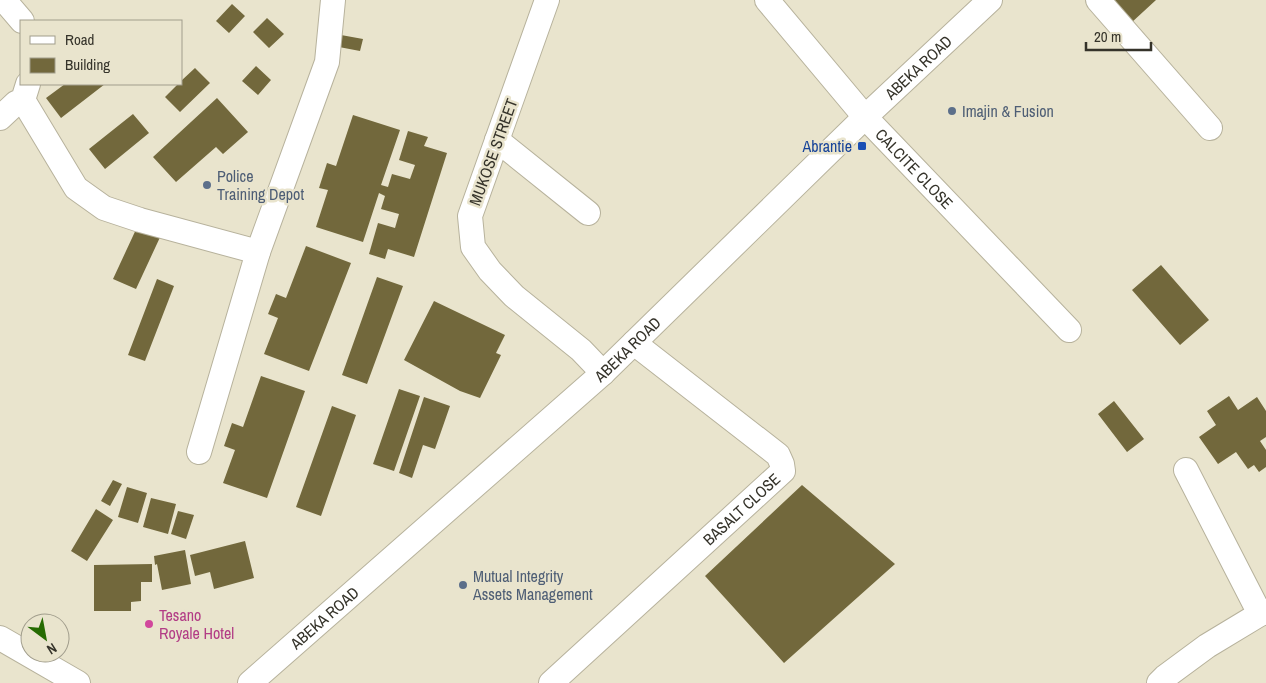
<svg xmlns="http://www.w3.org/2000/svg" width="1266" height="683" font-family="'Archivo Narrow',sans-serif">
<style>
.building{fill:#72683c}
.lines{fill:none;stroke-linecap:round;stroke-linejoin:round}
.minor-casing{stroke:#b7b29c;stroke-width:26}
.minor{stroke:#fff;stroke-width:24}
.service-dot{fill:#5c6f8a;stroke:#e9e4cd;stroke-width:2}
.transit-dot{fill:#1a4fb4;stroke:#e9e4cd;stroke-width:2}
.hotel-dot{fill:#d1479c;stroke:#e9e4cd;stroke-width:2}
.labels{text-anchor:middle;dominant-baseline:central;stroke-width:5;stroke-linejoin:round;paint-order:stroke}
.street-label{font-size:16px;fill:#35332a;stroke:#e9e4cd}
.service-label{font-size:16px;fill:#4e5e75;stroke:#e9e4cd;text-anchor:start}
.transit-label{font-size:16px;fill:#164399;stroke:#e9e4cd;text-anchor:end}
.hotel-label{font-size:16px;fill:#b23c85;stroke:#e9e4cd;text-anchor:start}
</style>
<rect width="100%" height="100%" fill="#e9e4cd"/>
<path class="building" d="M1110,0h46l-25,23z
M232,4l13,12 -16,17 -13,-12z
M267,18l17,16 -15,14 -16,-16z
M341,35l22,4 -3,12 -21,-4z
M256,66l15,14 -13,15 -16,-14z
M195,68l15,15 -30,29 -15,-15 13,-13h3v-3z
M65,84h40l-44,34 -15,-20z
M217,98l31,34 -25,22 -7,-7 -40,35 -23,-25z
M133,114l16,19 -44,36 -16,-20z
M353,115l47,15 -19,55 7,2 4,-13 18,5 5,-14 -16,-5 9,-29 20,6 -4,9 23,7 -33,104 -26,-8 -3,10 -16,-5 9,-31 17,5 4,-14 -18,-5 4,-13 -6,-3 -16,49 -47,-15 12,-37 -9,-2 8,-25 9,3z
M139,223l23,10 -26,56 -23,-10z
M306,246l45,17 -42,108 -45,-17 14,-36 -10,-4 8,-20 10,4z
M1161,265l48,55 -29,25 -48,-55z
M377,277l26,9 -36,98 -25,-9z
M157,279l17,7 -29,75 -17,-6z
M434,301l71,34 -9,18 5,2 -21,43 -20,-7 -56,-31z
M261,376l44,15 -38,107 -44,-15 12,-33 -11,-4 8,-23 11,4z
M399,389l21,7 -26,75 -21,-7z
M1229,396l9,14 19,-13 9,14v26l-6,4 6,9v17l-7,5 -5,-7 -6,4 -12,-17 -18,12 -19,-27 17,-12 -9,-14z
M424,397l26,9 -15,43 -12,-4 -11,33 -13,-5z
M1114,401l30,38 -17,13 -29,-38z
M332,406l24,9 -35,101 -25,-9z
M113,480l9,4 -12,22 -9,-5z
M802,485l93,79 -111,99 -79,-87z
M127,487l20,6 -9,30 -20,-6z
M151,498l25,6 -8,30 -25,-7z
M96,509l17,11 -26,41 -16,-10z
M178,511l16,4 -8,24 -15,-5z
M245,541l9,37 -40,11 -4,-17 -15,4 -5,-21z
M185,550l6,34 -29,6 -5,-26 -2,1 -1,-9z
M152,564v18h-11v19l-10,1v9h-37v-46z"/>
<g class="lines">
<g class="minor-casing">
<g id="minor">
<path d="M4,0l18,21"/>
<path d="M547,0l-77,216 3,31 17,24 24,25 67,54 22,23"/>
<path id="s1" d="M767,0l98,117 204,213"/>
<path d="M1098,0l112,128"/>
<path d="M23,100l53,88 28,20 36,12 118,32"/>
<path d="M0,118l16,-15 7,-3 5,-16"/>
<path d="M497,140l91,73"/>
<path d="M199,452l59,-200 69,-190 6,-62"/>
<path d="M1186,470l74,144"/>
<path d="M0,638l78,45"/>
<path id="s2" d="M250,683l353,-310 262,-256 125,-117"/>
<path id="s3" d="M551,683l232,-212 -1,-7 -4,-9 -144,-112"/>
<path d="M1159,683l6,-6 42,-31 53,-32 6,-3"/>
</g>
</g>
<use href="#minor" class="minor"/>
</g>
<g class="service-dot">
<circle cx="952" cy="111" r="5"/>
<circle cx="207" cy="185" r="5"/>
<circle cx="463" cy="585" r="5"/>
</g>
<rect class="transit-dot" x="857" y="141" width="10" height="10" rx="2.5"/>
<circle class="hotel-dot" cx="149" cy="624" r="5"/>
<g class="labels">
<g class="street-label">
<text stroke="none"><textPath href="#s2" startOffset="909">ABEKA ROAD</textPath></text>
<text transform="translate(493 152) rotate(-70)">MUKOSE STREET</text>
<text stroke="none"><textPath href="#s1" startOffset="224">CALCITE CLOSE</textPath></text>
<text stroke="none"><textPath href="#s2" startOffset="504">ABEKA ROAD</textPath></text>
<text stroke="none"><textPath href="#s3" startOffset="258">BASALT CLOSE</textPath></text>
<text stroke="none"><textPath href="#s2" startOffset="99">ABEKA ROAD</textPath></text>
</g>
<g class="service-label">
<text x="962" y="111">Imajin &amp; Fusion</text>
<text x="217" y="176">Police<tspan x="217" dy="18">Training Depot</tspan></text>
<text x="473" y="576">Mutual Integrity<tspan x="473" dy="18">Assets Management</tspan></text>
</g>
<g class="transit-label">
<text x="852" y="146">Abrantie</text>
</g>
<g class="hotel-label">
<text x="159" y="615">Tesano<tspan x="159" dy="18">Royale Hotel</tspan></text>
</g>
</g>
<rect x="20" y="20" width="162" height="65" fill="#e9e4cd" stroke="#a19d8c"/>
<rect x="30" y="36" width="25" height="8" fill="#ffffff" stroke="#a19d8c"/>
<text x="65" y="45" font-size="15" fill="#35332a">Road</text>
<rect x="30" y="58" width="25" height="15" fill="#72683c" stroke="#a19d8c"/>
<text x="65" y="70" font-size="15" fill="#35332a">Building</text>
<g transform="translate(45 638) rotate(148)"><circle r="24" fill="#e9e4cd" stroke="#a19d8c"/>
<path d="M0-4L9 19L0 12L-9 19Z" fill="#266b02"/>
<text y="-8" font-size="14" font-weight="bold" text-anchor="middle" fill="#35332a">N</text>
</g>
<path d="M1086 42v8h65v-8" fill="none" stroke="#35332a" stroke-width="2.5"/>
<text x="1094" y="42" font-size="15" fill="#35332a" stroke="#e9e4cd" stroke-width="4" paint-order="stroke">20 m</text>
</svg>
